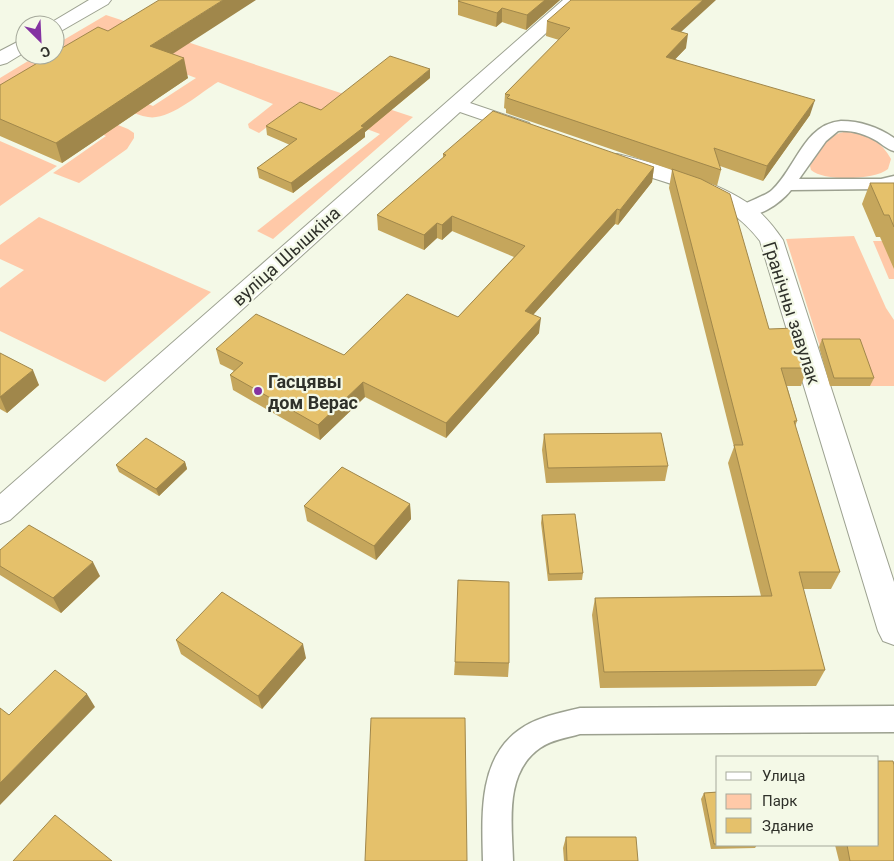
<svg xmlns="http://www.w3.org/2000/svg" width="894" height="861" font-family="Roboto,sans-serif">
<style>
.green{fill:#ffc9a8}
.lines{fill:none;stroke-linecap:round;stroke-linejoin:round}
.service-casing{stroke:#9ca190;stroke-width:3}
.minor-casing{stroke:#9ca190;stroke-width:2}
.service{fill:#fff;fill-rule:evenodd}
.minor{fill:#fff;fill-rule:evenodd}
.wall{fill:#c5a65c}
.shaded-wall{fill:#a0874b}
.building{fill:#e5c16b;stroke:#a0874b}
.poi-dot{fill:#8433a2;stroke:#f4f9e7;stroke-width:2}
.labels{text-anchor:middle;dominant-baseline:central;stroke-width:4.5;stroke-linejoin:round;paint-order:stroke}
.street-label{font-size:18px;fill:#2f312a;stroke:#f4f9e7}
.poi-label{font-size:18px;font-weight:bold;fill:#2f312a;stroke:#f4f9e7;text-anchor:start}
</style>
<rect width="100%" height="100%" fill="#f4f9e7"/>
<path class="green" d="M106,15l307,102 -140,122 -16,-8 123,-97 -81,-31 -40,30 -10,-5 -1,-4 25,-20 -55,-22c-18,11 -49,39 -70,35 -14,-2 -28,-11 -41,-16l13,-8 33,13 43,-28 -93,-35 -103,62v-27l38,-23h17v-10z
M88,113l40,16 6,4v5l-7,11 -48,34 -26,-10 53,-37 -32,-14z
M848,131c19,2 34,11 43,28l-3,10c-13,11 -63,13 -77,1l-1,-4c10,-18 17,-32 38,-35z
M0,141l57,25 -57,40z
M39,217l172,75 -106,90 -105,-51v-43l24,-18 -24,-11v-14z
M854,236l32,72 8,12v66h-24l-14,-39h-36l-34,-108z
M873,241h21v38h-5z"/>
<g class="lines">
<g class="service-casing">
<path id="service" d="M841,121c19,0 37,6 53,17v13c-7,-2 -11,-6 -17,-10 -12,-7 -25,-11 -39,-10l-12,10 -27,38h82l13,-3v10l-13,3 -90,1c-11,14 -35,30 -52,25l-3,-4c6,-9 27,-13 36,-21 24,-22 32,-66 69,-69z
M894,706v26l-314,2c-14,4 -29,6 -40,14 -36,25 -28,75 -27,113h-30c-1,-45 -5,-102 36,-131 17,-13 41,-17 61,-22z"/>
</g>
<g class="minor-casing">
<path id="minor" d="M89,0h22l-3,4 -47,27 -6,1v-7h-8z
M563,0h19l-112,103 59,20 3,4 -3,4 -7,2 -7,-2 -55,-19 -450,408 -10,4v-30z
M25,38v14l-18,11 -7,2v-14z
M617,154c39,9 103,28 135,52 13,9 22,21 31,34l111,342v63l-11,-4 -5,-10 -118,-390c-36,-48 -97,-59 -151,-76l-3,-5 3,-5z"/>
</g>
<use href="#service" class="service"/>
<use href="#minor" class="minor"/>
</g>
<path class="wall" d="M560,0l-34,30 -24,-8 -6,5 -38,-12v-14z
M547,21l134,11 5,16 -11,11 135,56 -47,66 -43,-15 1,4 -4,16 -11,-4 63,147 38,39 -6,18h-14l10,35 -2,6 45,145 -9,17h-28l22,81 -9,16 -216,2 -8,-73 3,-17 166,-2 -33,-133 6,-16 -65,-259 3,-18 -166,-57v-4l-2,-1 1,-14 54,-54 -13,-4z
M172,54l16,24 -126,85 -62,-27v-51z
M430,78l-65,54v5l-72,56 -34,-15 -2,-10 33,-23 -23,-10 -1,-9z
M443,154l211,13 -2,15 -34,43 -3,-1 -82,91 6,18 -93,105 -81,-41 -45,43 -87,-50 -3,-15 4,-4 -14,-7 -4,-15 128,6 114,-38 56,-60 -62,-26 -10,9 -5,-2 -13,12 -46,-20 -1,-15 66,-57z
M870,183h24v86l-14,-32h-4l-14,-33z
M822,339l52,39 -4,8h-40l-11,-39z
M0,353l39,32 -32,28 -7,-4z
M544,434l124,32 -3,15 -119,2 -4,-33z
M185,462l2,7 -28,27 -40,-24 -3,-7z
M410,504l1,15 -35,41 -69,-39 -3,-15z
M542,515l41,58 -1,7 -34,1 -7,-58z
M0,550l100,26 -39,37 -61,-38z
M176,640l130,18 -44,51 -81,-55z
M455,662l54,1 -1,14 -54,-2z
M718,792v53h39l-2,3 -44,1 -10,-50 3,-6z
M566,837l72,24h-74l-1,-13z
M835,845h43l16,16h-55z"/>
<path class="shaded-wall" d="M223,0h33l-102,66 -4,-20z
M545,0h15l-34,30 1,-15z
M703,0h13l-47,43 2,-14z
M502,8v14l-6,5 1,-14z
M688,34l-2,14 -23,24 3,-15z
M184,58l4,20 -126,85 -6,-20z
M430,69v9l-65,54v5l-72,56 -2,-10z
M815,100l-5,15 -47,66 4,-15z
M654,167l-2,15 -34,43 2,-15z
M617,209l-2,15 -92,102 2,-15z
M452,216v15l-10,9v-15z
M437,223v15l-13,12v-15z
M541,318l-2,15 -93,105v-15z
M33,370l6,15 -32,28 -7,-16z
M363,382l2,15 -45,43 -2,-15z
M185,462l2,7 -28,27 -3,-7z
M410,504l1,15 -35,41 -2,-14z
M93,562l7,14 -39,37 -8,-15z
M303,644l3,14 -44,51 -4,-13z
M87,694l8,13 -95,98v-22z"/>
<path class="building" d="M159,0h64l-73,46 34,12 -128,85 -56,-24v-34l51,-30h4v-3l43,-25 10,4z
M460,0h85l-18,15 -25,-7 -5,5 -39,-12z
M571,0h132l-32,29 17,5 -22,23 149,43 -48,66 -53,-18 7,22 -214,-72 3,-3 -5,-1 65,-66 -23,-7z
M390,56l40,13 -69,57 3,1 -73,56 -34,-15 40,-29 -31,-13 34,-24 21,8z
M493,111l161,56 -34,43 -3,-1 -92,102 16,7 -95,105 -83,-41 -45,43 -88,-50 13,-12 -27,-14 40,-35 88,41 63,-61 51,23 67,-71 -73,-30 -10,9 -5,-2 -13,12 -47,-20 69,-60 -3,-1z
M672,169l29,10 29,15 39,135 27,-1 11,40h-26l16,53h-3l46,151h-41l26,98 -221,2 -9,-74 177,-2 -38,-151h9z
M870,183h24v44l-5,-12h-5z
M822,339h38l14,39h-40z
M0,353l33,17 -33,27z
M661,433l7,33 -120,2 -4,-34z
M146,438l39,24 -29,27 -40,-24z
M342,467l68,37 -36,42 -70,-40z
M575,514l8,59 -34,1 -7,-59z
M29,525l64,37 -40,36 -53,-32v-16z
M458,580l51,2v81l-54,-1z
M222,592l81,52 -45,52 -82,-56z
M55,670l32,24 -87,89v-75l9,7z
M371,718h94l2,143h-102z
M878,761h15l1,4v96h-44l-3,-16h31z
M718,792v52h-4l-10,-51z
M55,815l57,46h-99z
M566,837h70l2,24h-71z"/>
<circle class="poi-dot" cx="258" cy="391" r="5"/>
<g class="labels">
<g class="street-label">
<text transform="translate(286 256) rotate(-42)">вуліца Шышкіна</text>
<text transform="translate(792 313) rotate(72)">Гранічны завулак</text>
</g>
<g class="poi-label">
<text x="268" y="381">Гасцявы<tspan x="268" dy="21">дом Верас</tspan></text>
</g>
</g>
<rect x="716" y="756" width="162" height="90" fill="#f4f9e7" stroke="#a5a99b"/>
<rect x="726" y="772" width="25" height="8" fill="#ffffff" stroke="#a5a99b"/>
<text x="762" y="781" font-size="15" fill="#2f312a">Улица</text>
<rect x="726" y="794" width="25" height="15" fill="#ffc9a8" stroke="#a5a99b"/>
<text x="762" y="806" font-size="15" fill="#2f312a">Парк</text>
<rect x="726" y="818" width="25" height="15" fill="#e5c16b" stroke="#a5a99b"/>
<text x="762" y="831" font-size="15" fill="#2f312a">Здание</text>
<g transform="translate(40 40) rotate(156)"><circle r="24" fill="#f4f9e7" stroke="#a5a99b"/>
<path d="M0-4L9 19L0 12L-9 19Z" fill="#8433a2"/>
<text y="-8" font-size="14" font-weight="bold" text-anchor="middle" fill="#2f312a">С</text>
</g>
</svg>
